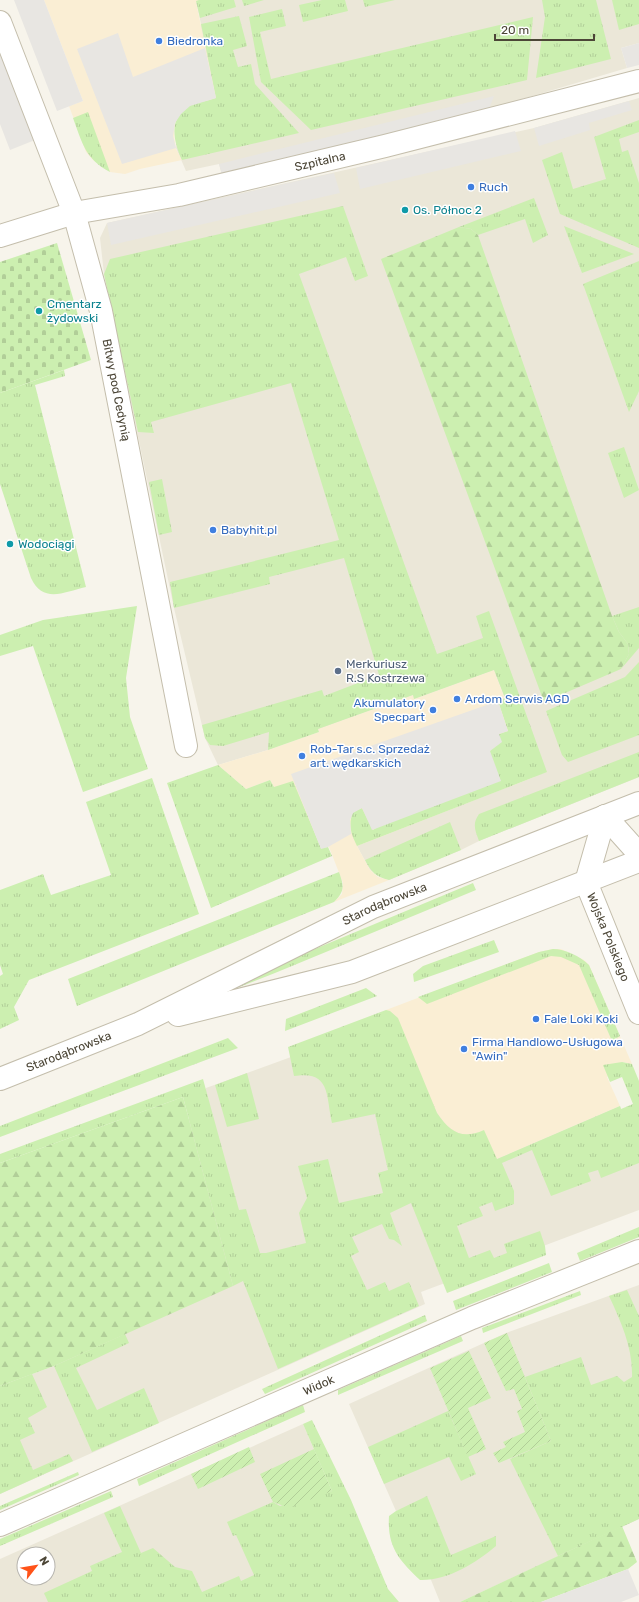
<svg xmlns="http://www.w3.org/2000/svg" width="639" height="1602" font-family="Rubik,sans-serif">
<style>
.residential{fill:#ebe7d8;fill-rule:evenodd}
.commercial{fill:#faeed4}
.grass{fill:url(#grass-tufts)}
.forest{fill:url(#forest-firs)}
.cemetery{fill:url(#cemetery-stones)}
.garden{fill:url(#garden-furrows)}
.parking{fill:#e8e6e2}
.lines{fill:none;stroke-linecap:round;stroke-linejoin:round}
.minor-casing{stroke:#c4beac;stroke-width:24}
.tertiary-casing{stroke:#c4beac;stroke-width:24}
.minor{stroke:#fff;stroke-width:22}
.tertiary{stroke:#fff;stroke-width:22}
.shop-dot{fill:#3f7fe0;stroke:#fff;stroke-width:1.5}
.culture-dot{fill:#0f9aa8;stroke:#fff;stroke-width:1.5}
.service-dot{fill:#5c6f8a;stroke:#fff;stroke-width:1.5}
.labels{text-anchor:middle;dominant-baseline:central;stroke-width:3;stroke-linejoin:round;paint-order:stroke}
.shop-label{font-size:12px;fill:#366cbe;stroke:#fff;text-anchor:start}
.street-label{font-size:12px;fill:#4c4637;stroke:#fff}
.culture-label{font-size:12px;fill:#0d838f;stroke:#fff;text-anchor:start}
.service-label{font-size:12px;fill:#4e5e75;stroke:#fff;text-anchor:start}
</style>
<defs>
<pattern id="grass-tufts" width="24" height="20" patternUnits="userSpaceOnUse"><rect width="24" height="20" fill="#ccefb0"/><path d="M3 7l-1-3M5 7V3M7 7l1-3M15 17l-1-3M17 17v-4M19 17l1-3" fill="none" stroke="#b1ce98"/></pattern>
<pattern id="forest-firs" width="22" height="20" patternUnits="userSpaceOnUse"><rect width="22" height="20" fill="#ccefb0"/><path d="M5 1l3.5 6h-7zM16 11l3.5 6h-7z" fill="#b1ce98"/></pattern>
<pattern id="cemetery-stones" width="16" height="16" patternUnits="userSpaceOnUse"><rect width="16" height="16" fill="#ccefb0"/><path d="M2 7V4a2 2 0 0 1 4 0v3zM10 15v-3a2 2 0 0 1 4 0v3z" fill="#b1ce98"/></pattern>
<pattern id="garden-furrows" width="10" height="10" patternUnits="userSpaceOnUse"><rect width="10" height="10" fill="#ccefb0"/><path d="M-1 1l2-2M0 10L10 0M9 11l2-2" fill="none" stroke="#b1ce98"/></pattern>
</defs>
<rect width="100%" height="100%" fill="#f7f4eb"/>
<path class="residential" d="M199,0h440v43l-18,5 6,20 -138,41 -267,66 -3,-11 -33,7 -10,-23 25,-124 -5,-23z
M639,98v679l-160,64 -18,9 -72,30 -19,-10 -13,-24 177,-69 -40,-107 -80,29 -1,-4 -70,25 -75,30 -50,15 -13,-27 -31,-130 -70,-334 -4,-36 7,-15 427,-95z
M398,1018l99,141 123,-53 19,49v55l-218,82 4,12 -425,190v-108l54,-20 152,-278z
M639,1285v234l-179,83h-20l-38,-93 -6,2 -47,-107 157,-71z
M303,1424l77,178h-380v-43zM24,1554h24v24h-24z"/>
<path class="commercial" d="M44,0h155l-3,2 20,96 -18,5 -17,11 -6,9 -1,13 2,13 6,11 -42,9 -15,5 -15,-2 -17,-12 -7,-8 -17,-46 14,-5z
M494,670l40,107 -177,69 13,24 8,7 11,3 -55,22 8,-8 1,-11 -14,-36 -55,-60 -4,-7 -24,9 -28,-24 50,-15 51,-18 -1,-3 95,-34 1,4z
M553,949h8l23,11 5,5 43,99 -10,-2 -15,15 13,29 -123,53 -23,-25 -9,1 -10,-3 -10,-8 -8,-11 -51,-103 153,-58z"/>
<path class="grass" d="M199,0h35l2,7 -36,11 -4,-17z
M242,0h22l-20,6z
M322,0h23l3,11 -45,11 -4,-17z
M363,0h32l-30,7z
M542,0h54l15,59 -75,19 9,-61z
M612,0h27v24l-20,6z
M282,9l4,17 -26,6 11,47 262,-62 -6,63 -216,50 -50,-48 -12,-65z
M239,16l8,30 -14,4 5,17 13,-3 4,20 44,49 -117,27c-9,-19 -14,-44 9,-55 8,-3 17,-4 25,-7l-15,-74z
M88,112l22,60c-25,-13 -28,-30 -37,-54z
M639,120v12l-20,7 3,13 6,-2 11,33v65l-79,-34 -18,-54 20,-8 11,37 33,-10 -12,-42z
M534,198l14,37 -15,8 -8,-24 -47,16 -7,-6 -12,-2z
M343,206l25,70 -13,5 -9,-24 -47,17 138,380 46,-16 -7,-22 13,-5 58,161 -190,74c-6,-12 -9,-21 -4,-34l9,-4 11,22 117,-79 9,-17 9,-3 -10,-30 7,-3 -11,-28 -80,29 -1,-4 -95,34 1,3 -51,18 1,-18 -46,14 -13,-1 -5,-7 -3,-13 120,-35 2,6 55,-21 -35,-117 -75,19 1,7 -96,24 -4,-26 169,-42 -48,-157 -140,39 3,11 -16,-1 -34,-158 6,-15z
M564,226l70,28 -52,19z
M639,261v130l-10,21 -46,-128z
M64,370l1,6 -30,9 51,202c-22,5 -43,17 -55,-9l-31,-94v-91z
M624,447l15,43 -15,8 -16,-45z
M162,479l10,53 -13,3 -10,-53z
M137,606l-11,72 4,39 18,52 -65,23 -50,-146 -33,10v-21l43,-15z
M639,607v41l-18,21 8,-15 -1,-10 -9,-12 -7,-16z
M639,662v73l-71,27 -6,-7 -16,-44 79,-34z
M639,752v25l-160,64c-4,-11 -7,-17 0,-27z
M218,765l28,24 24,-9 4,7 19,-6 28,67 7,-1 4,9 -121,52 -44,-125z
M152,778l47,136 -170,66 -15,27 5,13 -19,9v-53l3,-2 -3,-9v-75l43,-16 8,21 60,-20 -25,-73z
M450,822l11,28 -72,30c-13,-3 -18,-8 -24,-20z
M339,872c5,14 6,19 -5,30l-257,104 -9,-27z
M473,883l3,7 -201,83 -82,32 81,-39z
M494,940l5,12 -85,30 -1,-8 10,-8z
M553,949c12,0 27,7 36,16l31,71 -8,5 -33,-76 -18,-8 -10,-1 -124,48 -9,-7 121,-45z
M366,988l11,8 -92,35 1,-12z
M386,1010l4,1 8,7 39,95c13,19 25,27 47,17l13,29 123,-53 1,3 12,-5 -11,-27 -12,5 -7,-17 19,-3 10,2 7,17v82l-38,15 -3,-8 -10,3 3,8 -40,15 -19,-46 -30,13 12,28v13l-19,7 -3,-9 -13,5 4,9 -26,10 12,32 21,-8 4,8 13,-5 -3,-9 36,-13 5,15 1,9 -99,38 -36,-90 -21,10 12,33 -8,-6 -5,-1 -7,-15 -30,13 7,15 -8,4 16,34 18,-8 4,9 20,-9 10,24 -141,63 -35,-88 -10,5 -50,-189 -183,66v-9l203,-75 36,131 7,-1 14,44h6l40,-10 -7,-30 8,-15 -9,-32 30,-7 11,44 44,-10 -5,-20 10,-3 -13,-56 -43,9c-6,-27 -1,-53 -38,-47l-6,-29z
M228,1038l10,10 -238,89v-11z
M247,1073l12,46 -32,8 -12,-42z
M639,1227v10l-59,24 -3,-8z
M549,1263l3,9 -96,38 -3,-9z
M627,1290l12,26v203l-81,37 -48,-97 41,-18 -26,-64 56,-20 10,28 26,-9 7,6 8,-5c1,-29 -11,-55 -23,-81z
M580,1291l1,4 -98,38 -1,-5z
M425,1315l2,6 -162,73 -3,-5z
M125,1334l4,9 -53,25 21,42 47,-22 15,35 -67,29 -38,-86z
M461,1336l2,5 -125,54v-5z
M32,1374l15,33 -19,11 7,15 -15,7 13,30 36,-16 4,7 -73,33v-108z
M303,1405l2,7 -166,74 -2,-7z
M448,1411l28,63 -15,7 -12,-24 -65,27 -16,-37z
M312,1420l39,80 37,89 11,13h-351l-4,-9 48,-22 -2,-5 32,-14 -18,-39 16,-7 21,47 12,-5 22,19 17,4 10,21 37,-16 2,5 13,-6 -18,-40 -3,1 -6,-14 46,-20 7,4 52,-15 -29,-67z
M78,1472l1,3 -79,35v-4z
M111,1491l2,6 -113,49v-7z
M427,1496l24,59 45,-19v10c-20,17 -49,35 -76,34 -21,-20 -33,-33 -31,-64l7,-5z"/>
<path class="forest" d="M459,227l12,2 7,6 134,381 7,16 9,12 1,10 -8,15 -77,33 -163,-443z
M183,1097l50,189 -179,80 -54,20v-223z
M622,1526l15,36 -9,7 -87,33h-81z"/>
<path class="cemetery" d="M57,243l34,117 -91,33v-131z"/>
<path class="garden" d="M507,1333l44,108 -52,22 -6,-10 13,-6 -3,-5 22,-10 -8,-21 5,-2 -8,-20 -8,2 -22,-48z
M469,1351l22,47 -23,10 18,41 -18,8 -38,-89z
M249,1447l6,15 -57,27 -7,-15z
M314,1449l18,42 -43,17 -16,-6 -13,-28z"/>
<path class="parking" d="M14,0h30l39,101 -26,10z
M118,33l15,44 72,-29 11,50 -26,8 -9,8 -6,9 -2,13 3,12 -54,16 -45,-115z
M639,43v22l-12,3 -6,-20z
M0,48l35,92 -25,10 -10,-26z
M494,96l-5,13 -267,66 -3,-11z
M629,101l3,9 -43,13 1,7 -51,16 -5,-18z
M515,131l6,20 -161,38 -4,-21z
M334,173l6,20 -229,52 -4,-22z
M498,701l10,30 -9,3 3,8 -12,9 11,30 -129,49 -10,-22 -9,5 -3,7 1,14 -23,13 -7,2 -30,-75z
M628,1569l11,26 -18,7h-80z"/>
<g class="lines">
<g class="minor-casing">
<g id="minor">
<path id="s1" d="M0,22l74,191 27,98 85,435"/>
<path id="s2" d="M0,236l74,-23 105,-18 206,-49 254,-65"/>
<path id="s3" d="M605,816l-19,66 53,131"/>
<path d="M605,816l34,38"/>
<path id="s4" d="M0,1525l472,-207 167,-67"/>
</g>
</g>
<g class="tertiary-casing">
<g id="tertiary">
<path d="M178,1015l174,-43 287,-111"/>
<path id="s5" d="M0,1079l138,-55 235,-117 266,-104"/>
</g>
</g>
<use href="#minor" class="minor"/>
<use href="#tertiary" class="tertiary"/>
</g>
<g class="shop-dot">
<circle cx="159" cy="41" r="4"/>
<circle cx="471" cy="187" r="4"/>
<circle cx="213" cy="530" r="4"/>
<circle cx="457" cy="699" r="4"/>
<circle cx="433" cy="710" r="4"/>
<circle cx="302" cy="756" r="4"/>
<circle cx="536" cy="1019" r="4"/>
<circle cx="464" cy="1049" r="4"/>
</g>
<g class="culture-dot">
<circle cx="405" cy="210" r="4"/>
<circle cx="39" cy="311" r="4"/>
<circle cx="10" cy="544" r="4"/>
</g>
<circle class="service-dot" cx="338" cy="671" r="4"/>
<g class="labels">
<g class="shop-label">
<text x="167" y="41">Biedronka</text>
<text x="479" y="187">Ruch</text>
<text x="221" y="530">Babyhit.pl</text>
<text x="465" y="699">Ardom Serwis AGD</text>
<text x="425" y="703" text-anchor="end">Akumulatory<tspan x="425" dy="14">Specpart</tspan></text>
<text x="310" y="749">Rob-Tar s.c. Sprzedaż<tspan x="310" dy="14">art. wędkarskich</tspan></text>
<text x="544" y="1019">Fale Loki Koki</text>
<text x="472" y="1042">Firma Handlowo-Usługowa<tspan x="472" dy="14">"Awin"</tspan></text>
</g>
<g class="street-label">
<text stroke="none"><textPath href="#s2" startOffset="329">Szpitalna</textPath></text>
<text stroke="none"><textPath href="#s1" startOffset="387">Bitwy pod Cedynią</textPath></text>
<text stroke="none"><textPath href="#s5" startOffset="423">Starodąbrowska</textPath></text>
<text stroke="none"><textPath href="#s3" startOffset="128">Wojska Polskiego</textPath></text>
<text stroke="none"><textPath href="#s5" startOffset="74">Starodąbrowska</textPath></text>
<text stroke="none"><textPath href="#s4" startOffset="348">Widok</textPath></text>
</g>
<g class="culture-label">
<text x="413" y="210">Os. Północ 2</text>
<text x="47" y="304">Cmentarz<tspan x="47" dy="14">żydowski</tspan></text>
<text x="18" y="544">Wodociągi</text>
</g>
<g class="service-label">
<text x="346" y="664">Merkuriusz<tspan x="346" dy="14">R.S Kostrzewa</tspan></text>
</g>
</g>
<g transform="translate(36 1566) rotate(59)"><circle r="19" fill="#ffffff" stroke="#b7b5af"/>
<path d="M0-3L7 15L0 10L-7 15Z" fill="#ff5319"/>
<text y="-6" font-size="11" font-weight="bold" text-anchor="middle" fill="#4c4637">N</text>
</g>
<path d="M495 34v6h99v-6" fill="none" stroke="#4c4637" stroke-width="2"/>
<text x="501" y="34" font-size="12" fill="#4c4637" stroke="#ffffff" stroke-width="3" paint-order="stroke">20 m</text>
</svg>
